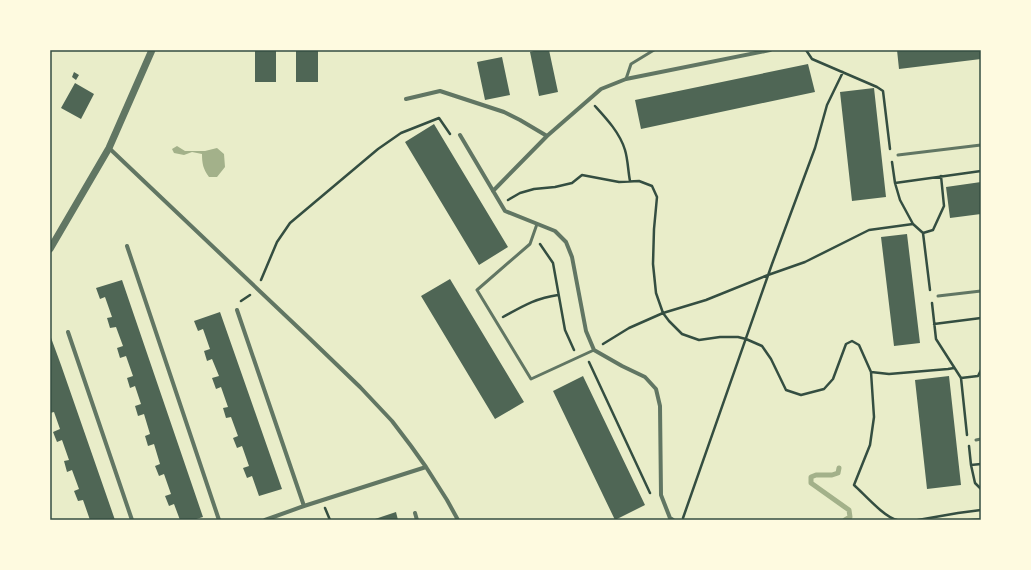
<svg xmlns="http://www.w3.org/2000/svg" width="1031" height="570" font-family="Quicksand,sans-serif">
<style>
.water{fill:#a3b18a}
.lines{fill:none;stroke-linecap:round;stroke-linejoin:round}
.stream{stroke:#a3b18a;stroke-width:5}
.building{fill:#4f6655}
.path{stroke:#344e41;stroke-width:2.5}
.service{stroke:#617663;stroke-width:3}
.minor{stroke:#617663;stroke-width:4}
.tertiary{stroke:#617663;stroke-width:7}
.neatline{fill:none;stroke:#344e41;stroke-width:1.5}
</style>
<rect width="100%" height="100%" fill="#e9edc9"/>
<path class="water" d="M177,146l8,5h20l12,-3 7,6 1,13 -8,10h-8c-6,-8 -7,-14 -7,-23l-10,-2 -8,3 -10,-2 -2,-4z"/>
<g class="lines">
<path class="stream" d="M839,468l-1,5 -6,2h-16l-5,2v6l38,27 1,7 -5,3"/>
</g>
<path class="building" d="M255,50h21v32h-21z
M296,50h22v32h-22z
M537,50h12l9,42 -19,4 -9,-44z
M897,50h84v9l-82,10z
M502,57l8,38 -25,5 -8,-38z
M808,64l7,28 -174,37 -6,-29z
M74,72l5,3 -3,5 -4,-3z
M75,83l19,11 -13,25 -20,-11z
M874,88l12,109 -34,4 -12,-109z
M434,124l74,123 -29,18 -74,-123z
M981,182v32l-31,4 -4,-31z
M907,234l13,109 -26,3 -13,-109z
M450,279l74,123 -29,17 -74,-123z
M122,280l81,237 -10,3h-13l-6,-16 -5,2 -4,-10 6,-2 -7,-20 -5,2 -4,-10 5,-2 -6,-20 -6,2 -3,-10 5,-2 -6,-20 -6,2 -3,-10 6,-2 -6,-18 -5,2 -3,-10 6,-2 -7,-20 -6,2 -3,-10 6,-2 -7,-19 -6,1 -3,-10 5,-1 -7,-20 -5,2 -4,-11z
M220,312l62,177 -23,7 -7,-20 -5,2 -4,-10 6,-2 -7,-20 -5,2 -4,-10 5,-2 -7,-19 -5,1 -3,-10 5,-1 -7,-20 -5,2 -4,-11 7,-2 -7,-17 -5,2 -3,-10 6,-2 -7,-20 -5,2 -4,-10z
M50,335l11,30 54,155h-25l-7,-20 -5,1 -4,-10 5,-2 -7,-19 -5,2 -3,-11 5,-1 -7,-20 -5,2 -4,-10 7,-3 -6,-17 -4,1v-11h1l-1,-3z
M583,376l62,129 -30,15 -62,-129z
M949,376l12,109 -34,4 -12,-109z
M396,512l2,8h-26z
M981,518v2h-13v-1z"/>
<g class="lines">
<path class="path" d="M806,50l6,9 65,28 6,4 7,58
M595,106c11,12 25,27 30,44 3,10 3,21 5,31
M892,162l3,21 5,17 13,24 10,9 7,57
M895,183l86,-12
M508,200l12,-7 14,-4 21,-2 17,-4 10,-8 37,7 20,-1 13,5 5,11 -3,32 -1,35 3,29 7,20 6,8 13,13 17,6 21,-3h18l8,2 16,7 9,13 15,31 15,5 23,-6 9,-10 13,-35 6,-3 7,4 12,27 3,45 -4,28 -16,40c11,10 30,32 43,35
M923,233l10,-3 11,-24 -3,-30
M540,244l13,19 12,67 9,20
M261,280l16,-38 13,-19 88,-74 23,-16 38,-15 11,16
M241,301l9,-6
M932,303l4,36 25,39 6,57
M503,317c20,-11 33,-19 55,-22
M934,324l47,-6
M603,344l26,-16 34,-15 43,-13 62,-25 37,-13 64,-32 44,-6
M589,362l61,131
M871,372l18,2 59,-5 6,-1
M961,378l17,-2 3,-6
M969,446l2,19 4,18 6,6
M971,465l10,-1
M325,508l5,12
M683,518l89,-254 43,-116 12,-43 16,-33
M918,520l40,-7 23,-3"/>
<path class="service" d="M626,79l5,-15 23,-14
M898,155l83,-10
M537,224l-7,20 -53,46 54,89 63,-29
M938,296l43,-5
M976,440l5,-1"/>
<path class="minor" d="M406,99l34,-8 64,21 16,8 27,16
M460,135l45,76 50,20 11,11 6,15 14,74 8,19 28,16 23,11 11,12 4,17 1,89 9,23 3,2
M109,148l197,187 54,52 32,34 19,25 15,21 21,33 11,20
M493,191l54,-55 54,-47 25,-10 144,-29
M127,246l92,274
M237,310l67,196
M68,332l64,188
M415,513l2,7
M265,520l39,-14 122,-39"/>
<path class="tertiary" d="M50,249l59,-101 43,-98"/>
</g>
<rect width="1031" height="570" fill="none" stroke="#fefae0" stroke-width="102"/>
<rect x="51" y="51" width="929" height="468" class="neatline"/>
</svg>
